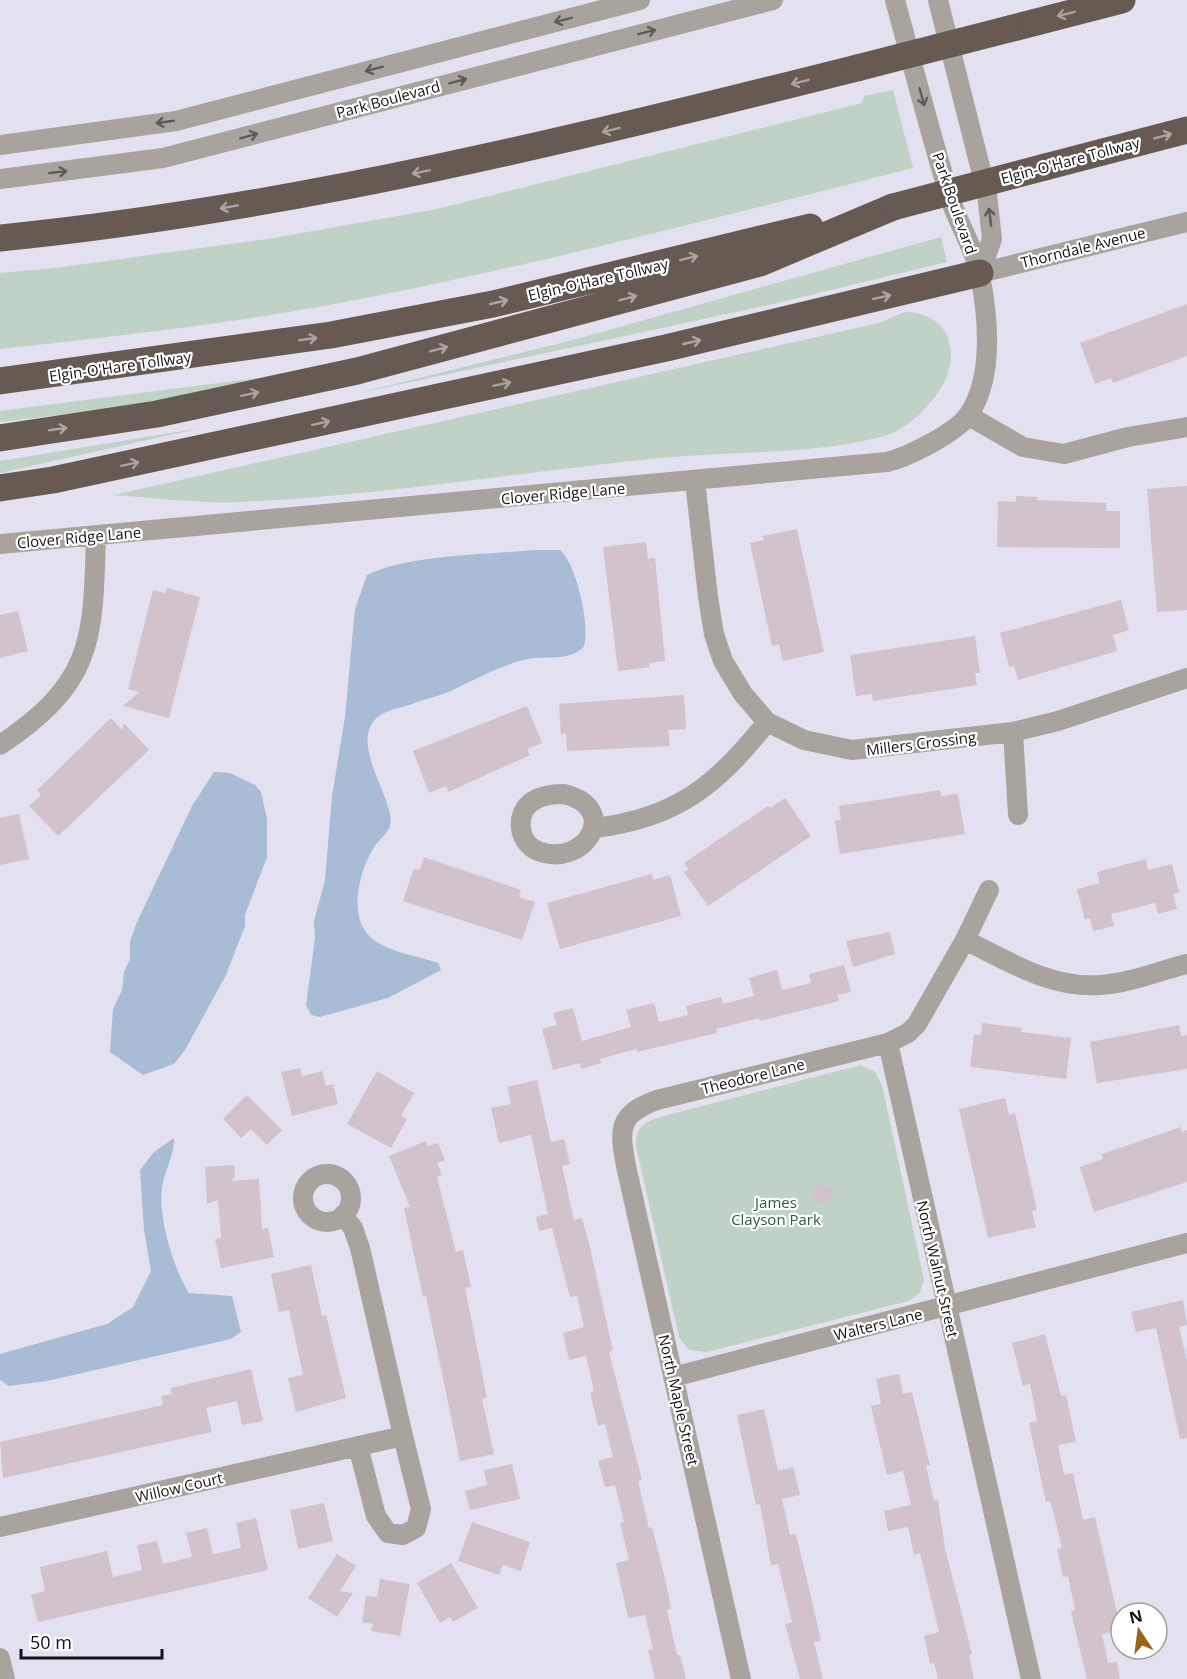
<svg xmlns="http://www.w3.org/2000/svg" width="1187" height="1679" font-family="'Open Sans',sans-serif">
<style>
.green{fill:#bfd2c5}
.water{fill:#a8bcd5}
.building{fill:#d1c2cb}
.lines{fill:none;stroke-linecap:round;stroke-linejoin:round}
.minor{stroke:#a9a39e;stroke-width:20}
.highway{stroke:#675a52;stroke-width:27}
.highway-bridge{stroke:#675a52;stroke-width:27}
.oneway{stroke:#aba4a0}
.oneway2{stroke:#5e5a5a}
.labels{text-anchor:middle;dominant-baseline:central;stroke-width:4.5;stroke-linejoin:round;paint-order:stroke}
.street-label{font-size:15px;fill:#131217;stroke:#fff}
.park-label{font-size:15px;fill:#2b5b3f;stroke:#fff}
</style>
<rect width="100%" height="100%" fill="#e3e1f0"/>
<path class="green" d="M893,90l20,78c-194,49 -387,100 -584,137 -109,20 -219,32 -329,44v-76l55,-5 219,-30 163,-29 425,-106 2,-7z
M941,237l6,25 -178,43 -414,89 218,-54z
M905,312c48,1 58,47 32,82 -13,18 -34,38 -56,43 -72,18 -148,14 -221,21 -139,14 -277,37 -416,44 -43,2 -87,-4 -130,-7l765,-172z
M257,378l1,4 -92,20 -166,20v-11z
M201,428l-201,45v-12z
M861,1065l14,7 7,13 39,181 3,14 -5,14 -10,7 -202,51 -18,-2 -10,-13 -42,-186c-4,-20 4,-28 23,-34z"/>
<path class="water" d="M536,550h24c16,12 32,81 23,98 -16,14 -40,7 -60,12 -27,7 -50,21 -75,32 -13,5 -26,8 -39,13 -13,4 -28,6 -36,17 -22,30 30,88 15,108 -4,7 -10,11 -14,17 -15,24 -28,73 0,93 18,13 44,16 64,23l3,7 -53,28 -68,19 -9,-2 -5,-10 9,-67 -1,-17 11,-41 7,-84 13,-79 10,-108 12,-34c37,-20 125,-21 169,-25z
M214,772l16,1 25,12 6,7 6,27v38l-22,58v11l-19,49 -41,75 -11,14 -31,11 -33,-23 3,-43 9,-19 2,-18 6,-13v-18l7,-19 55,-116z
M174,1138c1,17 -10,33 -12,50 -4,29 11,80 27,105l43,3 9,36 -10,7 -184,42 -38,5 -9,-6v-26l107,-30 26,-17 18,-36 -7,-41 -4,-60 14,-18z"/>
<path class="building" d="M1187,304v52l-74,27 -2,-5 -16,6 -15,-41z
M1187,486v124l-30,2 -10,-123z
M1016,496l21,1v3l69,3v8h14v37l-123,-1 1,-46 18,1z
M797,529l27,123 -41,9 -4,-17 -7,2 -22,-103 14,-3 -1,-4z
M646,542l2,17 7,-1 10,103 -16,2 1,4 -32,4 -15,-124z
M167,588l33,9 -31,121 -46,-12 16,-14 -11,-3 25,-99 12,3z
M1121,600l8,30 -16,5 4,16 -99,29 -4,-14 -5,1 -9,-34z
M18,611l10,40 -28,7v-43z
M975,636l5,37h-5l2,12 -104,16 -1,-7 -16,2 -6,-41z
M684,695l2,34 -18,1 2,16 -103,5 -1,-18 -5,2 -2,-31z
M527,706l15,37 -15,6 3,6 -82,37 -2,-6 -17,7 -16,-42z
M111,718l11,12 2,-7 25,27 -91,86 -29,-30 12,-11 -4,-5z
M940,790l1,6 17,-2 7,40 -125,20 -5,-33 6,-1 -2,-14z
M785,798l26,38 -103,70 -24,-34 5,-2 -5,-7 84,-57 2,2z
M19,814l10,45 -29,6v-47z
M424,857l97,33 -2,7 16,5 -13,38 -119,-39 11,-33 6,2z
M1146,859l2,11 24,-6 7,28 -6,2 4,15 -19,5 -3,-11 -44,11 3,12 -21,5 -3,-13 -5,2 -8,-31 23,-6 -3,-11z
M652,874l1,6 17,-5 11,41 -121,33 -13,-46z
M890,932l5,22 -42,13 -7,-26z
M844,965l7,27 -13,3 1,6 -79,20 -1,-3 -43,11 1,4 -80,19 -1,-3 -36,10 1,4 -20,6 -1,-6 -27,7 -11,-41 15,-4 -4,-12 20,-5 9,33 49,-14 -5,-17 28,-7 5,19 29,-7 -2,-9 35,-9 2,7 31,-8 -5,-18 28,-8 5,20 29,-7 -2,-9z
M982,1023l40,5 -1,4 50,6 -5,41 -96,-12 4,-32h7z
M1179,1025l2,11 6,-1v34l-90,14 -7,-41z
M300,1068l2,8 20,-5 4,15 7,-2 5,20 -46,12 -11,-44z
M377,1071l37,22 -13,23 6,3 -16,29 -44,-24z
M537,1080l14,62 13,-3 6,25 -8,2 12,54 8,-2 7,25 24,108 -4,1 33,128 -4,1 11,47 3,-1 15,60 4,22 -4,1 10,45h3l6,24h-31l-7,-29 5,-1 -8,-34 -17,3 -12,-55 13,-3 -9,-37 4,-1 -9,-37 -10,2 -7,-26 15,-4 -8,-33 -7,2 -8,-34 4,-1 -8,-35 -17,4 -6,-27 21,-6 -7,-31 -7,1 -18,-69 -13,3 -3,-14 12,-3 -17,-79 -32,8 -8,-35 20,-4 -4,-17z
M247,1095l35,35 -15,15 -16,-16 -10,9 -18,-19z
M1005,1098l4,17 6,-2 22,97 -5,1 4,16 -48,11 -29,-129z
M1181,1127l1,5 5,-2v52l-93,30 -14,-45 23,-8 -1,-5z
M426,1141l2,5 10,-3 7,17 -8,3 5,12 -5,2 19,75 7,-2 8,37 -6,1 22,110 -5,1 12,55 -34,7 -34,-165 -3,1 -19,-89 6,-1 -21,-51z
M234,1165l1,12 -4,4 28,-2 3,50 6,-1 6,29 -53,11 -6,-29 6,-1 -3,-38 -11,4 -2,-37z
M819,1182l15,9 -9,14 -15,-9z
M311,1265l11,51 4,-1 20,83 -50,14 -8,-34 15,-3 -14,-65 -10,2 -8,-38z
M1183,1300l4,25 -8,2 8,34v77l-7,1 -24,-111 -20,4 -5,-20z
M1045,1334l16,62 5,-1 10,47 -18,3 6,30 9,-2 10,47 12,-3 26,113 -19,4 6,29 9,-1 3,17h-33l-16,-67 4,-2 -7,-34 -5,1 -6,-28 5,-1 -8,-33 -4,-14 -4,1 -17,-79 8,-2 -7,-37 -7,2 -11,-43z
M251,1369l12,52 -21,4 -5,-24 -31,7 6,24 -209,46 -3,-36 163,-37 -2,-9 11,-2 -1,-6z
M899,1374l4,20 9,-2 11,45 7,28 -4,1 8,35 4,-1 7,48 27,106 -3,1 5,24h-36l-4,-16 -4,1 -6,-28 15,-4 -19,-79 -6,2 -6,-28 -20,4 -4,-20 27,-6 -8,-34 -16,4 -16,-69 10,-2 -5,-25z
M764,1409l14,62 15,-4 7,28 -18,4 8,36 6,-1 15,63 10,44 -7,1 9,37h-23l-15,-55 7,-2 -14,-58 -7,1 -11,-61 -4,1 -6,-28 -13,-62z
M512,1464l8,35 -50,11 -5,-19 22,-6 -3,-15z
M324,1503l9,38 -35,8 -8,-39z
M256,1518l12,52 -230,52 -7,-27 14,-4 -5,-24 67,-16 6,26 29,-7 -5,-25 20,-4 6,23 29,-7 -6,-24 21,-5 6,26 28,-6 -5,-25z
M472,1522l58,20 -9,29 -18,-6 -4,10 -41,-14z
M337,1554l19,12 -16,25 13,2 -16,24 -29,-19z
M451,1563l27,45 -25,14 -3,-5 -10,6 -23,-40z
M380,1579l30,5 -10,52 -29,-5 2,-7 -11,-2 4,-26 11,1z"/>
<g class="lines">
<path class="minor" d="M938,0l49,194 5,45 -12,34
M0,145l176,-24 464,-121
M0,179l163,-21 610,-158
M980,273l207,-51
M969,416l54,31 41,7 64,-17 59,-10
M695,481l13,116 6,37 9,27 20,33 24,28 37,18 48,10 161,-18 45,-11 129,-43
M0,544l887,-82c21,-5 71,-30 82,-48 25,-37 19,-98 11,-139 -5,-26 -22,-51 -30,-77 -20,-65 -37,-132 -55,-198
M1013,732l5,83
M0,745c94,-63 93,-104 96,-210
M564,794c58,14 21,75 -26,57 -20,-8 -24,-38 -5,-50 9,-6 21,-7 31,-7z
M595,828c82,-10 122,-43 172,-106
M965,940c43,21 86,49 136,45 29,-2 58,-14 86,-21
M888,1043l143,636
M303 1198a24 24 0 1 1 48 0a24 24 0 1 1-48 0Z
M673,1377l514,-134
M358,1446l18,70 12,17 15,2 13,-7 5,-19 -18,-73
M0,1527l403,-91 -43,-188 -7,-20 -10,-13
M0,1658l5,21
M741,1679l-115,-513c-7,-37 -8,-52 31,-66l231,-57 20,-10 9,-9 48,-84 24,-50"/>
<path class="highway" d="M1009,29l113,-29
M1045,167l142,-37
M0,238c291,-29 574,-99 857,-170
M0,381l331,-46 162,-31 317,-77
M0,438l157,-24 200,-43 403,-108 133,-56
M0,488l53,-8 613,-132 314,-75"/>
<path class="highway-bridge" d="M857,68l152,-39
M893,207l152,-40"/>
</g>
<defs><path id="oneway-shaft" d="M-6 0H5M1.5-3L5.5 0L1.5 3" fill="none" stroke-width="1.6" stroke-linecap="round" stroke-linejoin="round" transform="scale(1.5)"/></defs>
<g class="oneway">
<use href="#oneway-shaft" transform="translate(1066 14) rotate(166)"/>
<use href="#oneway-shaft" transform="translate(800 82) rotate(166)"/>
<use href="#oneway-shaft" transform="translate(611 130) rotate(166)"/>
<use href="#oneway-shaft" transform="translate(1163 136) rotate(-15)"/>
<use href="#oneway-shaft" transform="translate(421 172) rotate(168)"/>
<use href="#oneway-shaft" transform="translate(229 207) rotate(170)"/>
<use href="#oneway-shaft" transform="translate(689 258) rotate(-14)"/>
<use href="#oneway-shaft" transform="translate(882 297) rotate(-13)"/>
<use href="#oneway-shaft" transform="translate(628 298) rotate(-15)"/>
<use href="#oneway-shaft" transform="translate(499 302) rotate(-13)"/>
<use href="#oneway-shaft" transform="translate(308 339) rotate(-8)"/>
<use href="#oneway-shaft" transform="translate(692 342) rotate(-13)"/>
<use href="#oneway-shaft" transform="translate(439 349) rotate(-15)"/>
<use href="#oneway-shaft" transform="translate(502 384) rotate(-12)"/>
<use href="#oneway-shaft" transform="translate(250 394) rotate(-12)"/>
<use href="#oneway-shaft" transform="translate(321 423) rotate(-12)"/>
<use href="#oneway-shaft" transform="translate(58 429) rotate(-8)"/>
<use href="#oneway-shaft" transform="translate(130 464) rotate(-12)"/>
</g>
<g class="oneway2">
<use href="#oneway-shaft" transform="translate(563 20) rotate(166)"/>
<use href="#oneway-shaft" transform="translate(647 32) rotate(-14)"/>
<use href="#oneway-shaft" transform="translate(374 69) rotate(165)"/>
<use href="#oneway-shaft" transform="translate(458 81) rotate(-15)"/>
<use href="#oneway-shaft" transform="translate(922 97) rotate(74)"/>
<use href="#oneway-shaft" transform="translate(165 122) rotate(172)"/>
<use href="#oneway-shaft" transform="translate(249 136) rotate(-15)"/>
<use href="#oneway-shaft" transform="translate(58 172) rotate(-7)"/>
<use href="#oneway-shaft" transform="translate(990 217) rotate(-97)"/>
</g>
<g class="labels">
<g class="street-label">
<text transform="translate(388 99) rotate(-15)">Park Boulevard</text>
<text transform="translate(1070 160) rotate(-15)">Elgin-O'Hare Tollway</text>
<text transform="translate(955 203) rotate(71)">Park Boulevard</text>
<text transform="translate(1083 247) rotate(-14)">Thorndale Avenue</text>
<text transform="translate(598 279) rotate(-13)">Elgin-O'Hare Tollway</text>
<text transform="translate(120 366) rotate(-8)">Elgin-O'Hare Tollway</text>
<text transform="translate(563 493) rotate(-5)">Clover Ridge Lane</text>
<text transform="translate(79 537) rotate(-5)">Clover Ridge Lane</text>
<text transform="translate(921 743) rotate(-7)">Millers Crossing</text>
<text transform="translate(753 1076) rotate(-14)">Theodore Lane</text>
<text transform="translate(938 1269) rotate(77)">North Walnut Street</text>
<text transform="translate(878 1324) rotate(-14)">Walters Lane</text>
<text transform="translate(679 1400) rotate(77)">North Maple Street</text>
<text transform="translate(179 1487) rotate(-13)">Willow Court</text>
</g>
<g class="park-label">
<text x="776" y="1202">James<tspan x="776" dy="17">Clayson Park</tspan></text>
</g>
</g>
<g transform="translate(1139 1631) rotate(347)"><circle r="28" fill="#ffffff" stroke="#a1a0a2" stroke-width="1.5"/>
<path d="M0-4.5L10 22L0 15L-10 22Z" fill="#976418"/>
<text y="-9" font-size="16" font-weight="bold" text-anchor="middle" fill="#131217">N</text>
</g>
<path d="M21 1649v9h141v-9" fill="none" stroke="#131217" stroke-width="3"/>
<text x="30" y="1649" font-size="18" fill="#131217" stroke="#ffffff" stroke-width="4.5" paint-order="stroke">50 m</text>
</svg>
